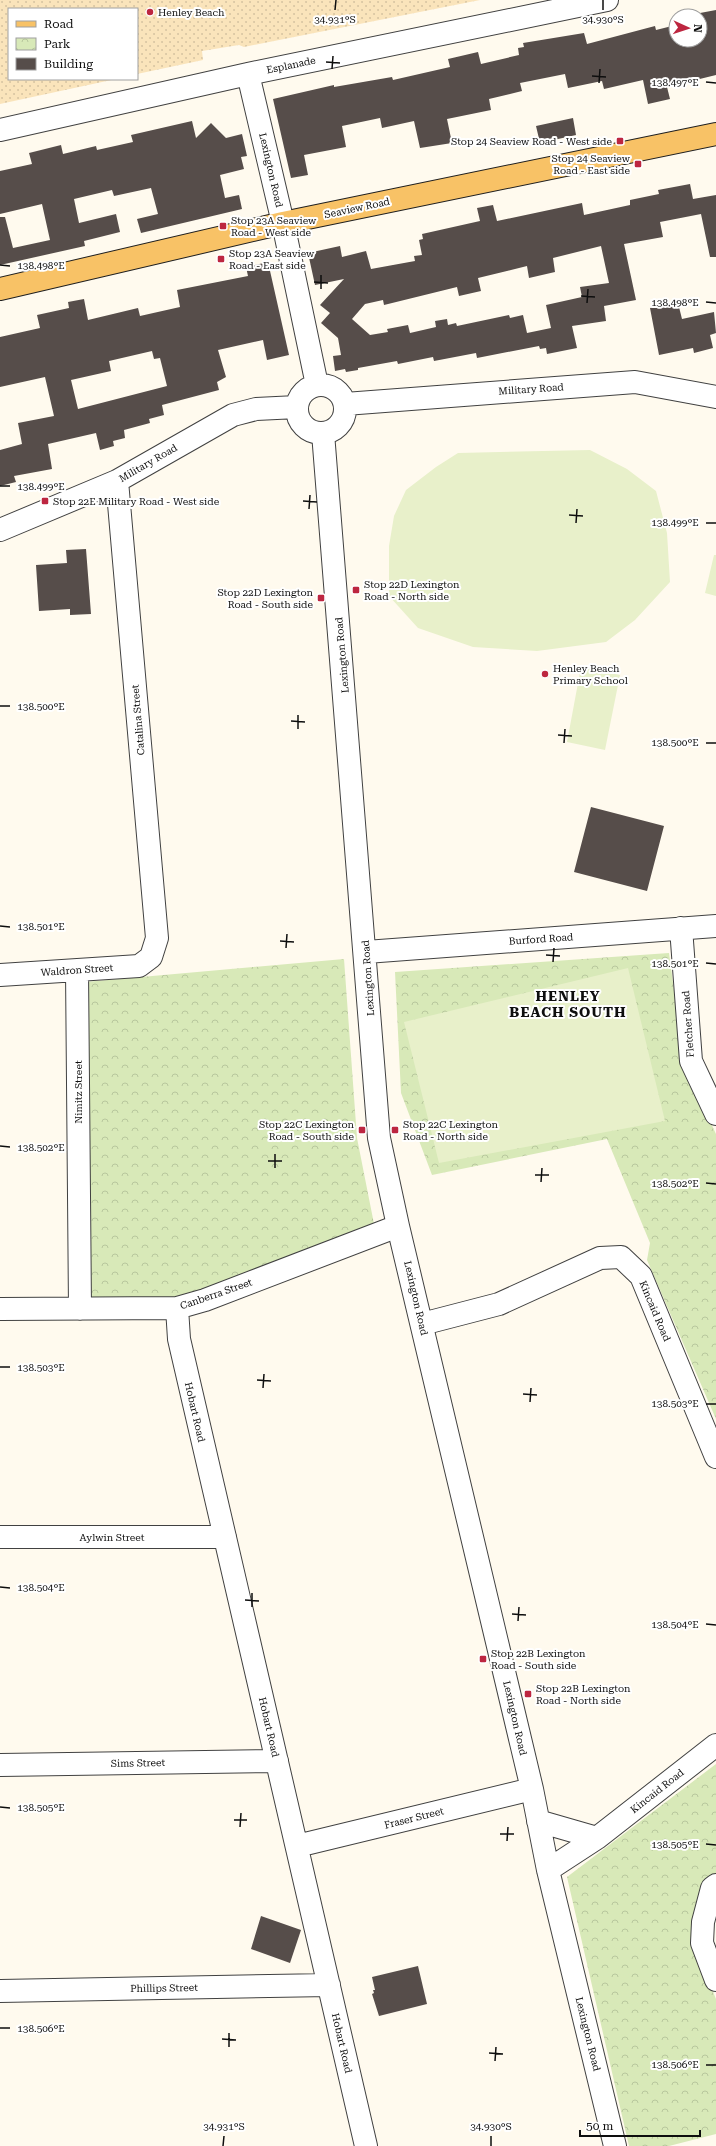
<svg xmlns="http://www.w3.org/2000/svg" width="716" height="2146" font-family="'Roboto Serif',serif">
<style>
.sand{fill:url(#sand-dots)}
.park{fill:url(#park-crowns)}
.pitch{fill:#e8f0ca}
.building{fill:#564d4a;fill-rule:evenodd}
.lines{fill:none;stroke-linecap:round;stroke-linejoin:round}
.minor-casing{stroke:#414141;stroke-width:24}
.major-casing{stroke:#1f1f1f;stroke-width:24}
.minor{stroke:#fff;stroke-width:22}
.major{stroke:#f8c266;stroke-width:22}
.ticks{fill:none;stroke:#0e0e0e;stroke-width:1.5}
.poi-dot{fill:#bd2640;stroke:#fff;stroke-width:1.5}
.labels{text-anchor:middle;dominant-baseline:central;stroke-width:4;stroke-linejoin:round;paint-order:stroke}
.poi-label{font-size:10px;fill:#0e0e0e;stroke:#fff;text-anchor:start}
.street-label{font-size:10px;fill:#0e0e0e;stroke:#fff}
.district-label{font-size:14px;font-weight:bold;letter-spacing:1px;fill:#0e0e0e;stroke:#fff}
.ticks-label{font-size:10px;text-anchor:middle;fill:#0e0e0e;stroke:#fff;stroke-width:4;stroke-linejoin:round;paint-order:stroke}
</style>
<defs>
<pattern id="sand-dots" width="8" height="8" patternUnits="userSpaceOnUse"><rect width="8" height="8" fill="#fae4bb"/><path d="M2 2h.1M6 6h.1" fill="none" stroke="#d5c2a0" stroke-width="1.8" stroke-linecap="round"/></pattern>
<pattern id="park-crowns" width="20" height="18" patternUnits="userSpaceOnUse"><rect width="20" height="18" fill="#d8e9b8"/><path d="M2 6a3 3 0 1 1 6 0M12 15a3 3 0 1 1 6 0" fill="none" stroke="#b8c79d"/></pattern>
</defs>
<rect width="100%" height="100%" fill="#fffaee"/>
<path class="sand" d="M0,0h480l-236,47 -5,-2 -37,6 1,9 -66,14v-65h-128v70h107l-116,25z"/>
<path class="park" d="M669,953l15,113 32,68v285l-69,-159 3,-17 -43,-104 -175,36 -31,-82 -6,-121z
M344,959l13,179 18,91 -186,70 -100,1 -4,-318z
M716,1764v111l-14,90 14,34v135l-47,12h-40l-62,-269z"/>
<path class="pitch" d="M590,450l37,19 29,22 11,42 3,49 -35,38 -29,22 -69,9 -64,-4 -55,-19 -29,-32v-50l5,-30 12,-26 30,-23 22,-14z
M714,555h2v41l-11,-3z
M581,667l39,8 -15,75 -38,-8z
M628,968l37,153 -226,42 -35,-141z"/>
<path class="building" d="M716,10v65l-49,12 3,12 -22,5 -5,-24 -39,9 -2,-8 -34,7 -3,-14 -45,9 2,8 -33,8 2,11 -44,9 5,24 -32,5 -6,-27 -32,7 -2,-10 -38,8 4,21 -42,8 4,20 -17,3 -18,-79 61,-14v2l58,-10 1,3 57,-13 -2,-8 30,-7 3,12 38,-9 -1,-7 6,-1 -1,-4 61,-10 3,11 68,-18 1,4 20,-5v15h24v-27z
M573,118l3,17 -36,8 -4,-17z
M192,121l4,17 15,-15 15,15 16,-4 5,22 -6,1 3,12 -24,6 5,23 14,-3 3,14 -101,24 -4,-14 21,-5 -7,-26 -37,8 -2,-6 -38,9 5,24 37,-9 4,18 -36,9 1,5 -85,19v-48h5l8,31 37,-8 -8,-36 -42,10v-43l32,-7 -3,-11 32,-8 2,9 33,-8 1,4 36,-8 -2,-7z
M690,184l3,15 23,-4v62h-6l-9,-43 -41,8 3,15 -39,7 12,56 -32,6 2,15 -34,5 5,22 -30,6 -1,-6 -6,1 -1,-3 -62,12 -1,-5 -42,8 -1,-4 -35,7 -1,-3 -39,7v2l-12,2 -1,-3 -10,2 -2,-15 8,-1 -3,-17 -17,-15 9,-10 -10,-8 24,-26 -29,6 -7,-32 32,-7 2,11 24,-6 5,18 44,-8 -1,-5 8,-1 -3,-15 4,-1 -1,-5 58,-13 -3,-13 16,-3 4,16 85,-18 2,12 46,-10v-5l29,-6 -1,-4zM601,246l8,37 -29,4 2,10 -36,8 5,23 -24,5 -4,-18 -13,3 -1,-3 -52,11 -1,-3 -8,2 -1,-6 -12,2 1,6 -26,6 -2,-8 -21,4 1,3 -18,3 -18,-16 13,-15 18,-4 1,5 73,-18 2,9 22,-5 -3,-13 49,-12 2,12 26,-6 -2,-14z
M268,262l21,93 -22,5 -4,-20 -45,10 8,27 -9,5 2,8 -57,15 2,10 -15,4 1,4 -26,7 1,8 -12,3 1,5 -14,4 -4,-17 -48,11 4,25 -38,7 2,6 -16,4v-36l22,-6 -4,-21 36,-7 -9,-39 -45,10v-50l40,-9 -3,-13 32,-7 -1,-6 16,-3 4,21 50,-12 2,8 40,-9 -3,-17 71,-14 -2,-9zM152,351l2,8 6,-1 7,28 -89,23 -7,-29 40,-9 -2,-10z
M678,303l4,16 32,-7 2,21 -6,2 3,13 -19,5 -1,-5 -34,7 -9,-47z
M86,549l5,65 -21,1v-6l-31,2 -3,-46 31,-2 -1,-13z
M591,807l73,19 -17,65 -73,-19z
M261,1916l40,14 -11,33 -39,-14z
M418,1966l9,38 -48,12 -7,-22 2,-1 -1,-3h2l-3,-13z"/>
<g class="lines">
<g class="minor-casing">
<path id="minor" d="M248,74l35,149 34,162
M0,130l248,-56 359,-74
M297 409a24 24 0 1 1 48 0a24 24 0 1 1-48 0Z
M345,404l290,-22 81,15
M323,433l56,705 19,88 134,563 16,81 67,276
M0,530l117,-49 116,-66 23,-6 41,-2
M681,928l10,133 25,53
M366,952l350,-26
M77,970l3,339
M0,975l139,-9 12,-9 6,-19 -40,-457
M177,1308l2,31 187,807
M0,1309l177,-1 28,-8 193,-74
M422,1324l77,-20 101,-46 21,-1 20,19 75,181
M0,1537h225
M0,1765l277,-4
M538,1821l59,17
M297,1846l235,-57
M548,1870l49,-32 119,-93
M716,1885l-4,3 -9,34 -1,21 14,37
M0,1991l329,-6"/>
</g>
<g class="major-casing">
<path id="major" d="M0,289l283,-66 433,-89"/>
</g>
<use href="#minor" class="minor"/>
<use href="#major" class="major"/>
</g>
<path class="ticks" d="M335,10l1,-10M603,10v-10M326,62l14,1M332,69l1,-13M592,76l14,1M706,82l10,1M599,83l1,-14M0,265l10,1M314,282l14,1M321,289v-14M581,296l14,1M706,302l10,1M587,303l1,-14M0,486h10M303,501l14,1M309,509l1,-14M569,515l14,1M576,523l1,-14M706,523h10M0,706h10M291,721l14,1M298,729v-14M558,735l14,1M564,743l1,-14M706,743h10M0,926l10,1M280,941l14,1M286,948l1,-14M546,955l14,1M553,962l1,-14M706,963l10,1M0,1146l10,1M268,1161h14M275,1168v-14M535,1175h14M541,1182l1,-14M706,1183l10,1M0,1367h10M257,1380l14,1M263,1388l1,-14M523,1394l14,1M530,1402l1,-14M706,1404h10M0,1587l10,1M245,1600l14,1M252,1607v-14M512,1614l14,1M518,1621l1,-14M706,1624l10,1M0,1807l10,1M234,1820h13M240,1827l1,-14M500,1834h14M507,1841l1,-14M706,1844l10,1M0,2028h10M222,2039l14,1M229,2047v-14M489,2053l14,1M495,2061l1,-14M706,2065h10M223,2146l1,-10M491,2146v-10"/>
<g class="poi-dot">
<circle cx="150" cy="12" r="4"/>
<rect x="616" y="137" width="8" height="8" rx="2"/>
<rect x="634" y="160" width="8" height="8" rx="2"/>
<rect x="219" y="222" width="8" height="8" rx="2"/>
<rect x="217" y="255" width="8" height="8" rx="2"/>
<rect x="41" y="497" width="8" height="8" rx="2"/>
<rect x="352" y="586" width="8" height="8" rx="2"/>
<rect x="317" y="594" width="8" height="8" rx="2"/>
<circle cx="545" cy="674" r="4"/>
<rect x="358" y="1126" width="8" height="8" rx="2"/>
<rect x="391" y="1126" width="8" height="8" rx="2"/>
<rect x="479" y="1655" width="8" height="8" rx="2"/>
<rect x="524" y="1690" width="8" height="8" rx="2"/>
</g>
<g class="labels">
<g class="poi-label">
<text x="158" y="12">Henley Beach</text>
<text x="612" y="141" text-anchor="end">Stop 24 Seaview Road - West side</text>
<text x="630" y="158" text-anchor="end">Stop 24 Seaview<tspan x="630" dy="12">Road - East side</tspan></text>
<text x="231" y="220">Stop 23A Seaview<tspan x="231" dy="12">Road - West side</tspan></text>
<text x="229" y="253">Stop 23A Seaview<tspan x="229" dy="12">Road - East side</tspan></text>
<text x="53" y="501">Stop 22E Military Road - West side</text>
<text x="364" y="584">Stop 22D Lexington<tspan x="364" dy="12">Road - North side</tspan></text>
<text x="313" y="592" text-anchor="end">Stop 22D Lexington<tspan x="313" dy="12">Road - South side</tspan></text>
<text x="553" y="668">Henley Beach<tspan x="553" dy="12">Primary School</tspan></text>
<text x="354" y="1124" text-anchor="end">Stop 22C Lexington<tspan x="354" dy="12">Road - South side</tspan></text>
<text x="403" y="1124">Stop 22C Lexington<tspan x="403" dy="12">Road - North side</tspan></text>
<text x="491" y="1653">Stop 22B Lexington<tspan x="491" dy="12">Road - South side</tspan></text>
<text x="536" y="1688">Stop 22B Lexington<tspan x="536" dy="12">Road - North side</tspan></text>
</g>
<g class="street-label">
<text transform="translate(291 65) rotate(-12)">Esplanade</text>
<text transform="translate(271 170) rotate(77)">Lexington Road</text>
<text transform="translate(357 208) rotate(-12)">Seaview Road</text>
<text transform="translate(531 389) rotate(-4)">Military Road</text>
<text transform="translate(148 463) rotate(-30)">Military Road</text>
<text transform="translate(342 655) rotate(-95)">Lexington Road</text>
<text transform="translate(138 720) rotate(-95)">Catalina Street</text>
<text transform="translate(541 939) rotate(-4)">Burford Road</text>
<text transform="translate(77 970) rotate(-4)">Waldron Street</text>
<text transform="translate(368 978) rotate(-94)">Lexington Road</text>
<text transform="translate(688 1024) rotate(-94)">Fletcher Road</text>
<text transform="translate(78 1092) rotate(-90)">Nimitz Street</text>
<text transform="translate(216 1294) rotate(-19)">Canberra Street</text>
<text transform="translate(416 1298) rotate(77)">Lexington Road</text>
<text transform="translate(655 1311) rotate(67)">Kincaid Road</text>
<text transform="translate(195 1412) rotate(77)">Hobart Road</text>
<text x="112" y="1537">Aylwin Street</text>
<text transform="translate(515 1718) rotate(77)">Lexington Road</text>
<text transform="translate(269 1727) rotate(77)">Hobart Road</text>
<text transform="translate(138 1763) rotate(-1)">Sims Street</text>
<text transform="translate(657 1791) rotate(-38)">Kincaid Road</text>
<text transform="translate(414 1818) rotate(-14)">Fraser Street</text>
<text transform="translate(164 1988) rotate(-1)">Phillips Street</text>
<text transform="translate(588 2034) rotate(76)">Lexington Road</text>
<text transform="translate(342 2043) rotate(77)">Hobart Road</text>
</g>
<g class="district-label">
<text x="568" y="996">HENLEY<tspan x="568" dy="16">BEACH SOUTH</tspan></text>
</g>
</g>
<g class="ticks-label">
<text x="335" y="23">34.931°S</text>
<text x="603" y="23">34.930°S</text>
<text x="675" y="86">138.497°E</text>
<text x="41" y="269">138.498°E</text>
<text x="675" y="306">138.498°E</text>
<text x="41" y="490">138.499°E</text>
<text x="675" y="526">138.499°E</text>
<text x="41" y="710">138.500°E</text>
<text x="675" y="746">138.500°E</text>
<text x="41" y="930">138.501°E</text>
<text x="675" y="967">138.501°E</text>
<text x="41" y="1151">138.502°E</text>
<text x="675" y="1187">138.502°E</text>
<text x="41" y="1371">138.503°E</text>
<text x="675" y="1407">138.503°E</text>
<text x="41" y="1591">138.504°E</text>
<text x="675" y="1628">138.504°E</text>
<text x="41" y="1811">138.505°E</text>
<text x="675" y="1848">138.505°E</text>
<text x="41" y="2032">138.506°E</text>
<text x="675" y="2068">138.506°E</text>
<text x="224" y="2130">34.931°S</text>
<text x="491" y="2130">34.930°S</text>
</g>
<rect x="8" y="8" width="130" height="72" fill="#ffffff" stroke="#9f9f9f"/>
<rect x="16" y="21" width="20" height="6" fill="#f8c266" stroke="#9f9f9f"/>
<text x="44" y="28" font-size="12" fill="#0e0e0e">Road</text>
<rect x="16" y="38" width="20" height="12" fill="url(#park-crowns)" stroke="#9f9f9f"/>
<text x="44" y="48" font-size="12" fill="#0e0e0e">Park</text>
<rect x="16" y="58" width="20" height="12" fill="#564d4a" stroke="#9f9f9f"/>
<text x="44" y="68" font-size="12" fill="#0e0e0e">Building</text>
<g transform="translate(688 28) rotate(93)"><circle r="19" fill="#ffffff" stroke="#9f9f9f"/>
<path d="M0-3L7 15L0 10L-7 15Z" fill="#bd2640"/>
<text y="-6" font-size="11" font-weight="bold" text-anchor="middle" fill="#0e0e0e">N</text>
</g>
<path d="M580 2130v6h120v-6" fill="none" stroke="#0e0e0e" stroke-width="2"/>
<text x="586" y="2130" font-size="12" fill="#0e0e0e" stroke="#ffffff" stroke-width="3" paint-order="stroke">50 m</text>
</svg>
